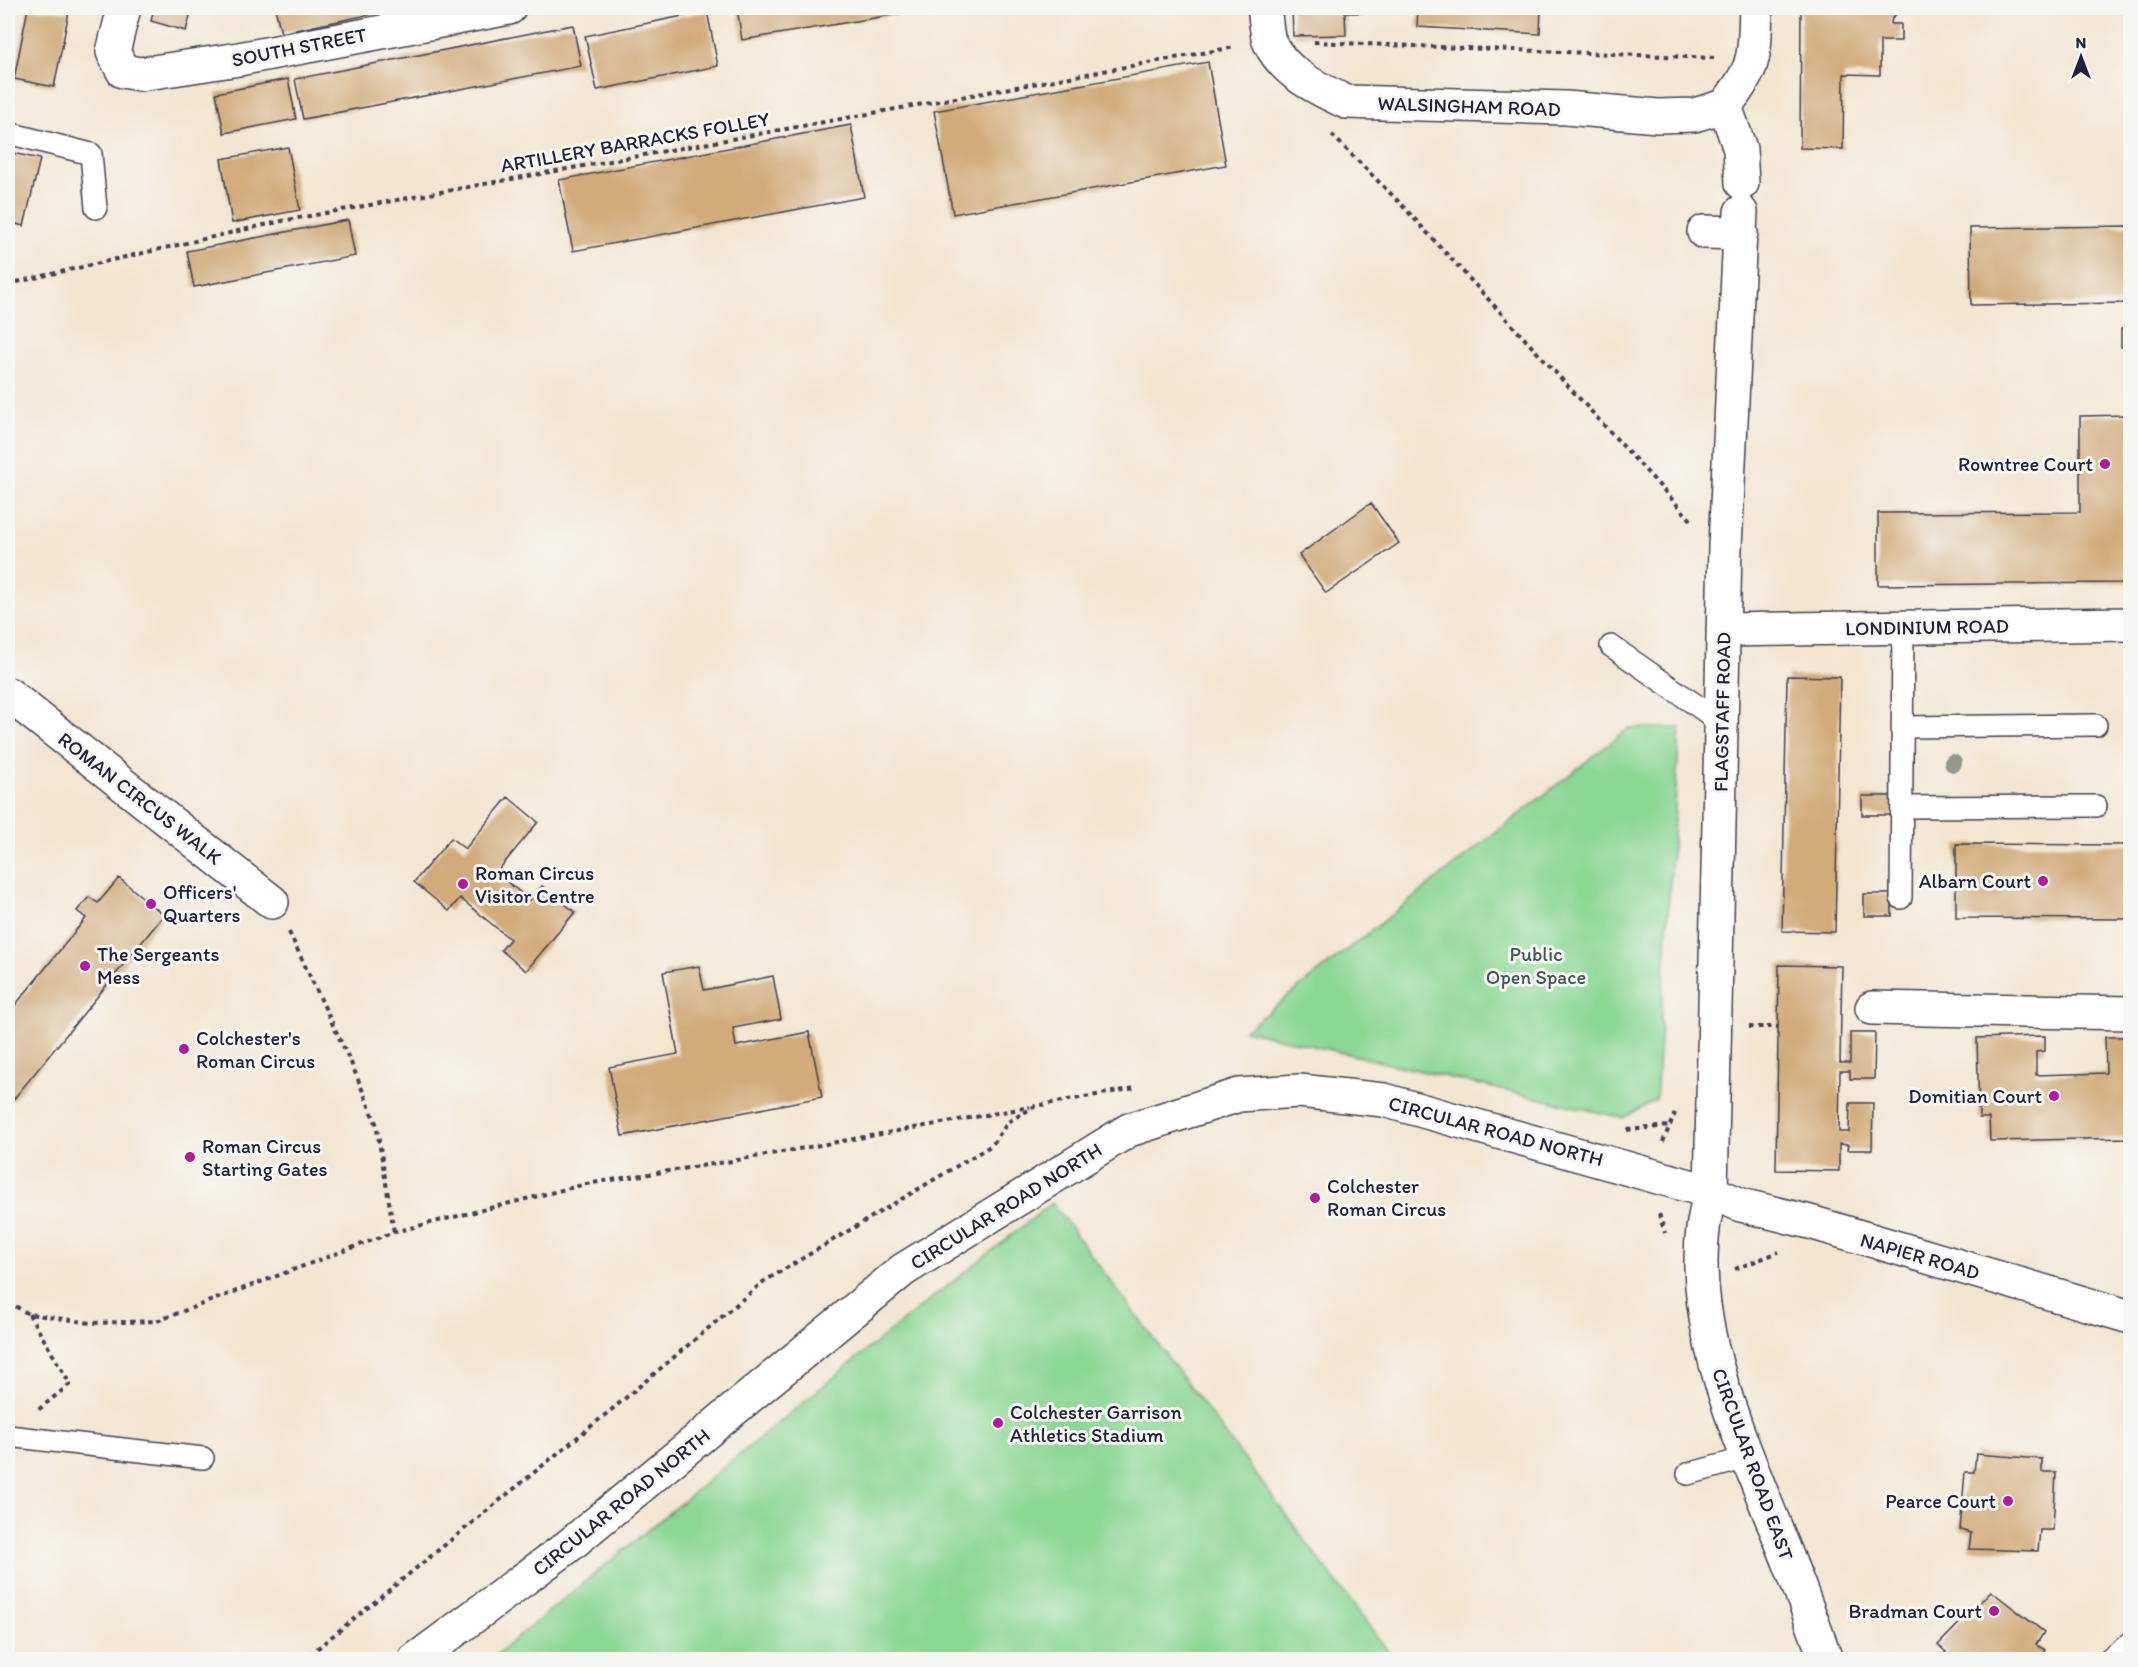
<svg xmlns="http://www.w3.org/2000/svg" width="2138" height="1667" font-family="Itim,sans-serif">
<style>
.green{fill:#8bd794;stroke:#567c68;stroke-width:1.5}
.building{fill:#d1ab7a}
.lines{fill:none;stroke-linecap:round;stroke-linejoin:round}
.service-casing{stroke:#413f52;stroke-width:24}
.minor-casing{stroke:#413f52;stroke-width:36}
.path{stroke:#413f52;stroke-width:4;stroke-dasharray:4.5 4.5;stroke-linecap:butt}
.service{stroke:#fff;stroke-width:21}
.minor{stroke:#fff;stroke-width:33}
.tree{fill:#92988d}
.poi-dot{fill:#b5179e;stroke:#f6f6f2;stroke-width:2}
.labels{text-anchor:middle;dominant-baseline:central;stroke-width:6;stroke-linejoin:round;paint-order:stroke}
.street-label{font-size:20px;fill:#22223b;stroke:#f6f6f2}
.poi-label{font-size:20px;fill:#22223b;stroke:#f6f6f2;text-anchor:start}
.park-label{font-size:20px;fill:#425856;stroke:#f6f6f2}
</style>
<rect width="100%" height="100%" fill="#f6f6f2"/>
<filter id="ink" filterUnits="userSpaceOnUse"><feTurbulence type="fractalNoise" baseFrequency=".0167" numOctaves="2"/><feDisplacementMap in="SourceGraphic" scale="12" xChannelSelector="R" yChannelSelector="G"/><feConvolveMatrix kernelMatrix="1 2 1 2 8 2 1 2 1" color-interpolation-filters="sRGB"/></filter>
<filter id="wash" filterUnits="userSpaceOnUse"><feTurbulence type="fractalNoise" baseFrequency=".008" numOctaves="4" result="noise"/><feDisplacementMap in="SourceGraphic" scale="24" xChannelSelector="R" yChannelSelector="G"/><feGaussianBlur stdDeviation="1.35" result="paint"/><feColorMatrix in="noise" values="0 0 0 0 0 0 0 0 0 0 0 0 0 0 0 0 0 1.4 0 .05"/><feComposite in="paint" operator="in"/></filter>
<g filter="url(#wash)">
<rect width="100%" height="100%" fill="#f3e6d1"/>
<path class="green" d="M1629,728h51l-24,372 -33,18 -378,-88z
M1052,1203l342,456h-903l387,-318z"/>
<g id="blocks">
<path class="building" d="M28,8l41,4 -15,75 -40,-8z
M154,8h38l-6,23 -35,-10z
M275,8h121v1l-115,24z
M737,8h191v1l-186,31z
M1292,8h101v4l-48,1 1,22 -53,1z
M1418,8h123l-1,26 -123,-7z
M1801,8h102l-11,10 -1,6h10v17h-21v34l-36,-1 -1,75 -43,-1z
M707,11l11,55 -121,24 -12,-54z
M573,25l8,41 -278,53 -8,-40z
M1208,62l18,103 -273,49 -19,-103z
M288,79l8,40 -72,14 -8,-40z
M851,125l13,72 -291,54 -14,-71z
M288,147l12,63 -68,13 -11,-64z
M8,152l32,7 -16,67 -16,-4z
M348,220l7,36 -161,31 -7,-36z
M2130,226v77l-159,2 -1,-77z
M2121,329h9v18h-9z
M2130,415v168l-252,2v-72l202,-1v-96z
M1371,503l28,40 -73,50 -27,-38z
M1787,676l53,1 -5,255 -53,-1z
M1862,796h37v19h-37z
M508,797l30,25 -42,51 34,27 12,-14 33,26 -49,59 -25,-21 9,-11 -50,-41 -11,13 -35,-29 37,-44 14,11z
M1956,844l174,1v74l-174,-1z
M119,878l45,37 -156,191v-92l78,-96 -9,-7 12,-14 9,6z
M1864,894h28v22h-28z
M1779,965l63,1 -2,97h10v-30h25l-1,46h-24v-8h-10l-1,61h10l1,-29h23l-1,47h-25l1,-5 -9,-1v27l-63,-1z
M699,966l5,24 69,-14 8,43 -48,9 3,18 73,-14 13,65 -200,39 -13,-69 69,-13 -15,-82z
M2045,1036v15l-9,1v23l70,-2 -1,-36h25v101l-140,3 -1,-23h-10l-2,-80z
M1976,1454l66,5v13h14l-3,58h-13l-2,21 -69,-2 2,-16 -11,-3 5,-58h9z
M1991,1591l53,41 -8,13 9,5 -6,9h-100l7,-7 -8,-7z"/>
</g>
</g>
<g filter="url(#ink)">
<use href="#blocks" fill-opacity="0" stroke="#413f52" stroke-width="1.5"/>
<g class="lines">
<g class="service-casing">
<path id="service" d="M8,133l83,21 5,54
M1611,646l98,68 12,18
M1903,727l193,-2
M1903,807l193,-1
M1901,898l2,-271
M8,1436l195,22
M1688,1474l59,-16
M2109,1660l21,-17"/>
</g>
<g class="minor-casing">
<path id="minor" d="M124,8l-11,44 10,19 17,3 99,-15 270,-51
M1264,8c2,10 2,23 5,33 14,32 48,47 77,61l220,6 92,8 36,-1 31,-9
M1725,106c32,-41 29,-48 31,-98
M1725,106l15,43 2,34
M1741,212l-16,335 -14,645c-33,105 22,229 61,327 19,46 37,93 54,141
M1704,232l37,1
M1723,630l407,-6
M8,694l264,208
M1872,1008l258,5
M415,1660l151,-112 337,-278 226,-140 110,-35 60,-4 85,9 327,92 30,13 69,17 320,95"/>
</g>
<path class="path" d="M1314,42l400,16
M1332,135l67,67 292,318
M8,284l274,-63 953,-174
M289,932l63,133 24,58 18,109
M1749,1027h29
M1627,1130l42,-4
M1663,1142l12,-29
M1659,1214l6,19
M1735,1269l44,-17
M8,1302l21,12 62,9 66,-2 237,-89 192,-48 146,-23 298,-54
M29,1314l41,70 -32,26
M303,1660l313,-254 147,-124 229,-137 16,-23 27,-16 100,-18"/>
<use href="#service" class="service"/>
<use href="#minor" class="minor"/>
</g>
<circle class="tree" cx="1953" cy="763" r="9"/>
</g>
<g class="poi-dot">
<circle cx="2105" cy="464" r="6"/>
<circle cx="2043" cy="881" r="6"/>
<circle cx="463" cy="884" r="6"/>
<circle cx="151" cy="904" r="6"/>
<circle cx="85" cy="966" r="6"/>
<circle cx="184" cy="1049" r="6"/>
<circle cx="2054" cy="1096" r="6"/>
<circle cx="190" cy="1157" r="6"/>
<circle cx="1315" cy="1198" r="6"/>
<circle cx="998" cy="1423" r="6"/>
<circle cx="2008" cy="1501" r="6"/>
<circle cx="1994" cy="1611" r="6"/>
</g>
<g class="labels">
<g class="street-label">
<text transform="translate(299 47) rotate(-11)">SOUTH STREET</text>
<text transform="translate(1469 106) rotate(2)">WALSINGHAM ROAD</text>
<text transform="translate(635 142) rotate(-10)">ARTILLERY BARRACKS FOLLEY</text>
<text transform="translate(1927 627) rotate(-1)">LONDINIUM ROAD</text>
<text transform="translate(1722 712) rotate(-89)">FLAGSTAFF ROAD</text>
<text transform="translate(140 798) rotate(38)">ROMAN CIRCUS WALK</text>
<text transform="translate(1496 1131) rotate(15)">CIRCULAR ROAD NORTH</text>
<text transform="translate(1006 1206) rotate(-32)">CIRCULAR ROAD NORTH</text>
<text transform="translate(1920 1256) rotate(16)">NAPIER ROAD</text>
<text transform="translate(1753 1464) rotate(70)">CIRCULAR ROAD EAST</text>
<text transform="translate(621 1502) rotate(-39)">CIRCULAR ROAD NORTH</text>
</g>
<g class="poi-label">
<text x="2093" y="464" text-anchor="end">Rowntree Court</text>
<text x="475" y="873">Roman Circus<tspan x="475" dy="23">Visitor Centre</tspan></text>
<text x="2031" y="881" text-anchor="end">Albarn Court</text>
<text x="163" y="892">Officers'<tspan x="163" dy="23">Quarters</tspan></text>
<text x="97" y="954">The Sergeants<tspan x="97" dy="23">Mess</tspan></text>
<text x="196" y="1038">Colchester's<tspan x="196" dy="23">Roman Circus</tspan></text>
<text x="2042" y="1096" text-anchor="end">Domitian Court</text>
<text x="202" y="1146">Roman Circus<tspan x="202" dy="23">Starting Gates</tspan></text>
<text x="1327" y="1186">Colchester<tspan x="1327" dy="23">Roman Circus</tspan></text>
<text x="1010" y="1412">Colchester Garrison<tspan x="1010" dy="23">Athletics Stadium</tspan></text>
<text x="1996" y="1501" text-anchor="end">Pearce Court</text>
<text x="1982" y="1611" text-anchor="end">Bradman Court</text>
</g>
<g class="park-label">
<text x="1536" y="954">Public<tspan x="1536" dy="23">Open Space</tspan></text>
</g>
</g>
<rect width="2138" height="1667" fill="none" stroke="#f6f6f2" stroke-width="30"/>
<g transform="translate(2081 57)" stroke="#f6f6f2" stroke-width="4.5" paint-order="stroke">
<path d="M0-4.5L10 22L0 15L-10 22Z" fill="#22223b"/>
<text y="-9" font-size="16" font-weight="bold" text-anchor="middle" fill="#22223b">N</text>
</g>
</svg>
